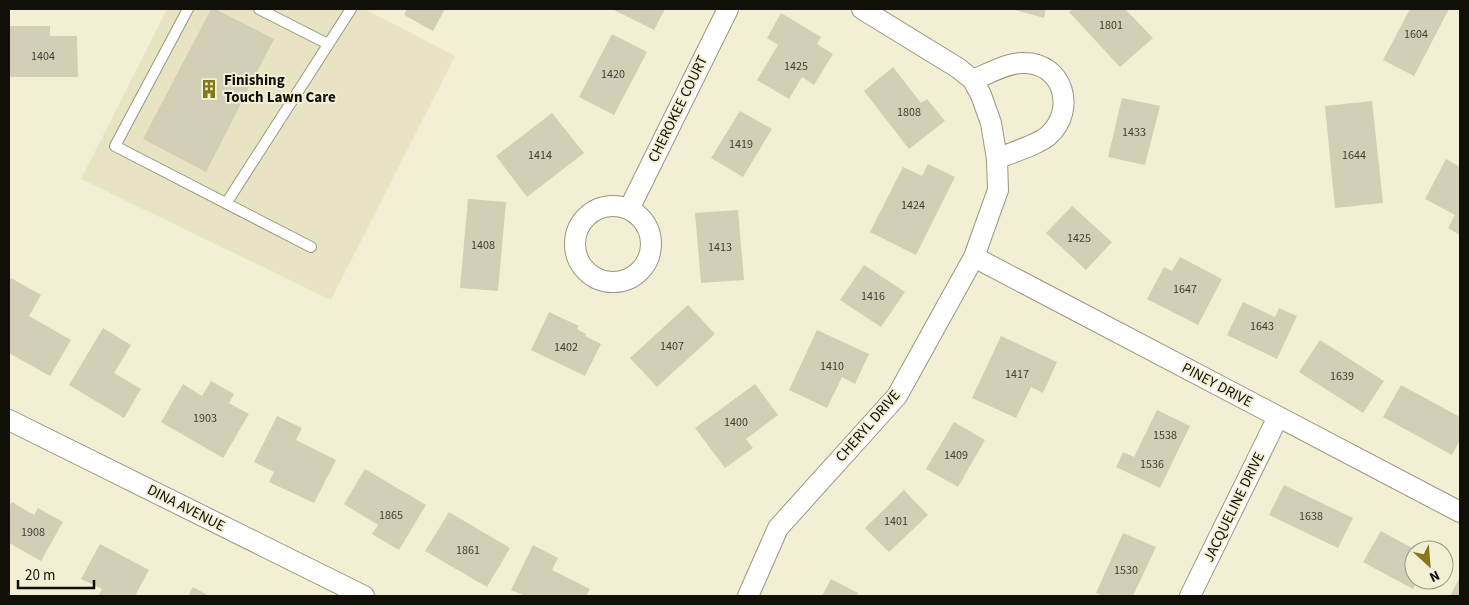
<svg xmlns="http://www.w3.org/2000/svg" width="1469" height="605" font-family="'Source Sans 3',sans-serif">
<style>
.built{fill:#e8e3c2}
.building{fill:#d2cfb6}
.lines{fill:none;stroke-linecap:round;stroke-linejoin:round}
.service-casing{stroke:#9a977f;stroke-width:12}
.minor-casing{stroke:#9a977f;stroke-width:22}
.service{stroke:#fff;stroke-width:10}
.minor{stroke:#fff;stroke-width:20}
.labels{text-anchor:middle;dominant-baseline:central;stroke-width:4;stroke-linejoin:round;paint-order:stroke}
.number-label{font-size:12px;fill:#414034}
.poi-label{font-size:15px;font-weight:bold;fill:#111008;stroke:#f3efd5;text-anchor:start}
.street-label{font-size:15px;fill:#111008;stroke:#f3efd5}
</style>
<rect width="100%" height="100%" fill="#f3efd5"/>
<path class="built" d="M167,9h198l90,47 -124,244 -250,-121z"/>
<path class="building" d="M211,9h4l59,30 -68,133 -63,-33z
M407,9h38l-12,22 -29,-16z
M612,9h53l-11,21z
M1012,9h34l-2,9z
M1073,9h52l28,29 -33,29 -51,-55z
M1410,9h39l-35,67 -31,-16z
M781,13l40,24 -4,7 16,10 -19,31 -12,-8 -13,22 -32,-19 21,-35 -11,-7z
M9,26h41v10h27l1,41h-69z
M612,34l35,18 -33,63 -35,-18z
M893,67l28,36 6,-4 18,22 -36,28 -45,-58z
M1122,98l38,8 -15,59 -37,-8z
M1372,101l11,102 -48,5 -10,-102z
M740,111l32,18 -29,48 -32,-19z
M552,113l32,40 -57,44 -31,-41z
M1446,159l14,8v68l-12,-7 7,-13 -30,-16z
M928,164l27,13 -39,78 -46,-23 33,-65 19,9z
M468,199l38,3 -8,89 -38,-3z
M1072,206l40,36 -26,28 -40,-37z
M738,210l6,70 -43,3 -6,-70z
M1180,257l42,22 -24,46 -51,-26 17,-32 8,4z
M864,265l41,27 -24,35 -41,-27z
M11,278l30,17 -12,21 42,24 -21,36 -41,-23v-71z
M1243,302l32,15 4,-9 18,8 -20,43 -50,-24z
M688,305l27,29 -58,53 -27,-29z
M549,312l30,14 -2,3 9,5 -1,2 16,8 -16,32 -54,-26z
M103,328l28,17 -17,28 27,16 -17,29 -55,-33z
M817,330l52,24 -14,30 -13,-7 -15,31 -38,-18z
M1001,336l56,26 -14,31 -12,-6 -15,31 -44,-20z
M1320,340l64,41 -21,32 -64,-41z
M211,381l23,13 -5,9 20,11 -26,44 -62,-36 22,-38 19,12z
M755,384l23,31 -32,24 7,9 -28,20 -30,-40z
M1401,385l59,32v23l-8,15 -69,-38z
M1157,410l33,16 -30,62 -44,-21 7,-15 11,5z
M277,416l25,12 -6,12 40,20 -22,43 -45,-21 5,-10 -20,-10z
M954,422l31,18 -27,47 -32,-18z
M365,469l61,36 -27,45 -27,-16 6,-9 -34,-21z
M1284,485l69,33 -15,30 -69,-33z
M904,490l24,25 -39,37 -24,-24z
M12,502l22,13 4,-7 25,14 -22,39 -32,-18v-36z
M449,512l61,36 -23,39 -62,-36z
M1381,531l33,18v31h4l-5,9 -50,-27z
M1123,533l33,14 -23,49h-30l-7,-3z
M100,544l49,26 -14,26h-37l4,-7 -21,-10z
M533,545l25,13 -6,12 38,19 -4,7h-61l-14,-6z
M1460,577v19h-10z
M831,579l27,14 -2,3h-34z
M193,587l16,9h-21z"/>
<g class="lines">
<g class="service-casing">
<path id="service" d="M188,9l-73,137 196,101
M259,9l69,35
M227,202l124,-193"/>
</g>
<g class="minor-casing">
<path id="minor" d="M973,80c15,-6 35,-18 51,-17 40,0 52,47 25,72 -9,9 -39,18 -52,24
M575 244a38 38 0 1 1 76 0a38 38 0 1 1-76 0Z
M629,209l99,-200
M974,257l486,255
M9,420l355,176
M748,596l30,-68 119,-132 77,-139 24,-67 -1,-31 -6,-36 -10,-28 -8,-15 -15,-12 -96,-59
M1190,596l88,-179"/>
</g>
<use href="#service" class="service"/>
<use href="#minor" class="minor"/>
</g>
<defs>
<g id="building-bare" transform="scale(1.5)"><path d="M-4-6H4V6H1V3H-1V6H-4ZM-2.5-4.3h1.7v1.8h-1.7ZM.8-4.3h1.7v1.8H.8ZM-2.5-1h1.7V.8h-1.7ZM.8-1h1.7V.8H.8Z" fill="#85781c" stroke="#f3efd5" stroke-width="2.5" paint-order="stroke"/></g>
</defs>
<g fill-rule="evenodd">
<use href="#building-bare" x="209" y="89"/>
</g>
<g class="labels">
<g class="number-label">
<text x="1111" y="25">1801</text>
<text x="1416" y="34">1604</text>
<text x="43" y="56">1404</text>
<text x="796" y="66">1425</text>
<text x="613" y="74">1420</text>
<text x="909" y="112">1808</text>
<text x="1134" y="132">1433</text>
<text x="741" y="144">1419</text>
<text x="540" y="155">1414</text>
<text x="1354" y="155">1644</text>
<text x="913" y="205">1424</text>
<text x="1079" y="238">1425</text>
<text x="483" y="245">1408</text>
<text x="720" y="247">1413</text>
<text x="1185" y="289">1647</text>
<text x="873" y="296">1416</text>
<text x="1262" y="326">1643</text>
<text x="672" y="346">1407</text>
<text x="566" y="347">1402</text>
<text x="832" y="366">1410</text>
<text x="1017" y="374">1417</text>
<text x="1342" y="376">1639</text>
<text x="205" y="418">1903</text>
<text x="736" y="422">1400</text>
<text x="1165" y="435">1538</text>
<text x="956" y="455">1409</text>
<text x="1152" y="464">1536</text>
<text x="391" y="515">1865</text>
<text x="1311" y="516">1638</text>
<text x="896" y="521">1401</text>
<text x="33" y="532">1908</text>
<text x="468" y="550">1861</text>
<text x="1126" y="570">1530</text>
</g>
<g class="poi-label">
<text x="224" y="80">Finishing<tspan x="224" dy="17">Touch Lawn Care</tspan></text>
</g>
<g class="street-label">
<text transform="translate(678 109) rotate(-64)">CHEROKEE COURT</text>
<text transform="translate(1217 385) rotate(28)">PINEY DRIVE</text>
<text transform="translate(868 426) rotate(-49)">CHERYL DRIVE</text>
<text transform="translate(1234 507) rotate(-64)">JACQUELINE DRIVE</text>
<text transform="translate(186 508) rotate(27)">DINA AVENUE</text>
</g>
</g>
<rect width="1469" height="605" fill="none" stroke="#111008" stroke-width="20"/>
<g transform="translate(1429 565) rotate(154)"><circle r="24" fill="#f3efd5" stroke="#999683"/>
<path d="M0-4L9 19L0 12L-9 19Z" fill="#85781c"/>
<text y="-8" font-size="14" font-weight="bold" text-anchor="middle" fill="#111008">N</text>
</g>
<path d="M18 580v8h76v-8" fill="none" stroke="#111008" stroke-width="2.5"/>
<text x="25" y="580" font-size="15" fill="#111008" stroke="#f3efd5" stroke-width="4" paint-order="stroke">20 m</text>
</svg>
